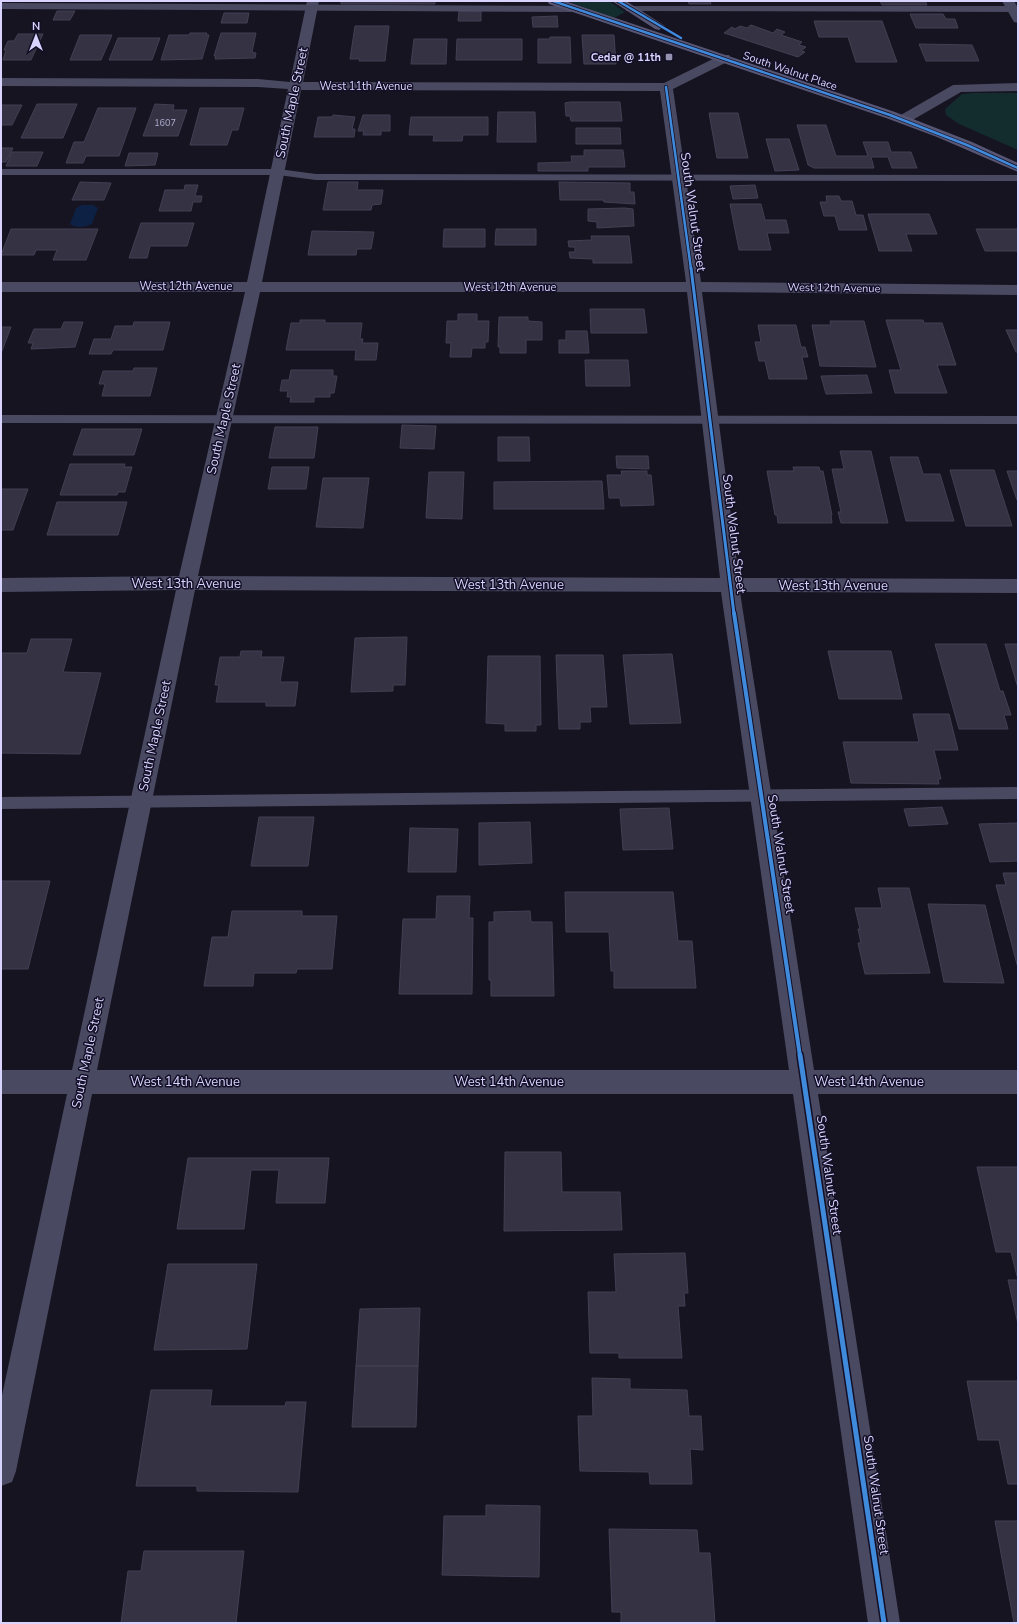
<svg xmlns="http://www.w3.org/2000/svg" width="1019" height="1624" font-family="'Nunito Sans',sans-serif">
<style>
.green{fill:#132c2d}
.water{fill:#0d2144}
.building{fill:#343243;stroke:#433f54}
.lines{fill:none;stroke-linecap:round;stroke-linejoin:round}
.service{fill:#4a4962;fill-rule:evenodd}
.minor{fill:#4a4962;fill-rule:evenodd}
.secondary{fill:#575674;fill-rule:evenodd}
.cycleway-far3-casing{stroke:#130f26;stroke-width:4}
.cycleway-far2-casing{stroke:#130f26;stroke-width:5}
.cycleway-far1-casing{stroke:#130f26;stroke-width:6}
.cycleway-casing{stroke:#130f26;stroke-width:8}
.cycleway-far3{stroke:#408adc;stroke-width:2.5}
.cycleway-far2{stroke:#408adc;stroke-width:3}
.cycleway-far1{stroke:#408adc;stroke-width:4}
.cycleway{stroke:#408adc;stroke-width:5}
.poi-dot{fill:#9591b1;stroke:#130f26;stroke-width:1.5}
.labels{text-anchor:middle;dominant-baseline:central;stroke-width:3;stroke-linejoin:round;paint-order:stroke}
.far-number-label{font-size:9px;fill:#b0acd0}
.far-poi-label{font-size:11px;font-weight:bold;fill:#d9d4ff;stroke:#130f26;text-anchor:end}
.far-street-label{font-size:11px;fill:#d9d4ff;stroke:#130f26}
.street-label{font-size:13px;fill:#d9d4ff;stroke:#130f26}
</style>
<rect width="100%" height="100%" fill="#161421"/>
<path class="green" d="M567,1h42l16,11 -11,6z
M973,93h45v57l-59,-26 -13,-9 -1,-6 17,-15z"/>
<path class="water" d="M82,205h11l5,3 -6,16c-7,3 -15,5 -22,0l6,-16z"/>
<path class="building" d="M341,1h94v3h-94z
M688,1h22l1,3h-22z
M880,1h45l2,4h-45z
M57,11h18l-5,9h-17z
M459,11h22v10h-23z
M224,13h25l-2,10h-26z
M910,14h33l3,5h9l3,9h-42z
M557,16l1,11h-25l-1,-10z
M814,21h68l15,41h-41l-8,-25h-29z
M751,25l22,8 4,-4 8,3 -4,3 21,7 -3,3 7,2 -5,4 4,1 -7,5 -74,-24 8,-6 3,2 5,-3 7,2z
M355,26h34l-4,35h-26l1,-2h-10z
M190,33h17l-1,2h3l-7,24 -41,1 8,-25h20z
M221,33h35l-4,19 4,1 -1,5 -40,1 1,-3h-2z
M18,34h25l-12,26h-28l3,-10h-2l4,-9h6z
M80,35h32l-11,25h-31z
M582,35h32l2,29h-32z
M550,37h20l1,26h-33v-24h12z
M118,38h42l-8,22h-43z
M414,39h33l-1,25h-35z
M457,39h65v21h-66z
M919,44l53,1 7,16h-53z
M570,102h50l2,19h-51l-1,-5h-4l-1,-13z
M37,104h40l-14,34h-42z
M155,104l19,1 -1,5h14l-9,26h-35z
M1,105h21l-10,20h-11z
M98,108h38l-17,48h-33l-3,7h-17l8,-21h10z
M200,108h44l-6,22h-6l-5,15h-37z
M498,112h37l1,30h-39z
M709,113h29l10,45h-31z
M333,115l22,2 -3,12h3l-1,8h-40l4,-20h14z
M363,115h27v16h-9v4h-18l1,-4h-6z
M411,117h77v18h-25l-1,6h-29l1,-6h-25z
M797,125h29l10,31h32l-5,-14h25l3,10h20l6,16h-25l-4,-11h-17l3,11h-60l-6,-3z
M576,128h44l1,16h-45z
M766,139h23l10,31 -24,1z
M1,148h12l-7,14h-5z
M584,150h39l2,17h-37v4h-50v-8l34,-1 -1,-6h13z
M12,152h31l-6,14h-31z
M129,153h29l-3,12 -30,1z
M80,182l31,1 -7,17h-32z
M328,182h30l-1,8h26l-2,14 -9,1 -1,5h-48z
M559,182l71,1v9h4l1,12 -31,-2 -1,-2h-43z
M185,185h13l-3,11h7l-1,6h-8l-2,9h-32l6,-21h19z
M755,185l3,13 -25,1 -3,-13z
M826,196h13l2,5h11l4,14h7l4,15h-28l-4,-14h-11l-4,-14h7z
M730,204h31l4,16h21l3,13h-22l4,17h-32z
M625,208l8,1 1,17 -37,2v-6l-9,-1v-12z
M868,214h61l8,20h-31l6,17h-33z
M141,223h53l-7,23h-37l-3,12h-18z
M11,229h87l-12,31h-33l4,-10h-21l-2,5h-33z
M444,229h41v18h-42z
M496,229h40v16h-41z
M976,229h42v22h-33z
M312,231l62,1 -3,17h-14l-1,6h-48z
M591,236h38l3,27h-39v-4l-23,-1 -1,-6h6v-5h-6l-1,-6 24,-1z
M590,309h54l3,24h-56z
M458,314h19v7h12l-1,21h-3v6h-13l-1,9h-21l1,-14h-5l1,-22h11z
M499,317h29v4l14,1v18h-16v13h-26v-6h-2z
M300,320h25v3h37l-2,16h3l-1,4h16l-2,17h-21l1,-10h-70l5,-27h9z
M886,320h37l1,3h18l14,42h-19l10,28h-52l-6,-23h12z
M830,321h34l12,46 -56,-1 -8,-41h19z
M64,322h19l-8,25 -44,2 2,-6h-5l6,-14h27z
M134,322h36l-7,28h-50l-2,4h-22l5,-15h17l4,-13h18z
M758,325h38l5,22h4l3,10h-6l5,22h-38l-4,-18h-6l-4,-19h6z
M1,327h10l-9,24h-1z
M1006,330h12v22h-2z
M566,331h21l2,22h-30v-13h7z
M585,360h43l2,26h-44z
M134,368h23l-7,28h-48l3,-12h-6l4,-13h30z
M291,370h42v6h4l-3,17h-4v4h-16v5h-24l1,-5h-4l1,-6h-8l2,-11h7z
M867,375l5,18 -46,1 -5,-18z
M402,425l34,1 -2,23 -34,-1z
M275,427h43l-4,31h-45z
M82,429h60l-8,26h-61z
M498,437h31l1,24h-32z
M840,451h31l17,72h-47l-3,-11h3l-9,-43h12z
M616,456h32l1,13 -32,-1z
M890,457h28l5,17h17l14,47h-48z
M70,464h55l-1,3h8l-7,25h-7l-1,3h-57z
M272,467h37l-3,22h-38z
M793,467h26l1,4h3l9,44h-1l1,8h-54l-1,-8h-2l-8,-44h27z
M950,470h44l18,56h-46z
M621,471h26v4h4l3,30 -33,1 -1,-8h-11l-2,-23h15z
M1007,471h11v29h-1z
M429,472h35l-2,47 -36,-1z
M323,478h46l-6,50 -47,-1z
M602,481l2,28h-110v-27z
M1,489h27l-15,41h-12z
M57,502h70l-9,33h-71z
M407,637l-2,48h-12v6l-42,1 4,-54z
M31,639h41l-9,33 38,1 -21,81 -79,-1v-100h26z
M935,644h51l14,47h3l8,24h-7l4,14h-49z
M1005,644h13v44z
M241,651h21l-1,6h23l-4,25h18l-3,24h-29v-4h-50l3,-17h-4l5,-28h20z
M828,651h63l11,48h-63z
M672,654l9,69 -51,1 -7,-69z
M556,655h47l4,52h-17l1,15h-11v7h-21z
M488,656h52l1,69h-5v6h-31v-7l-19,-1z
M913,714h36l9,36h-24l7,29h-3l1,5 -88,-1 -8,-41h76z
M942,807l6,17 -39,2 -5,-17z
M669,808l4,41 -50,1 -3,-41z
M259,817h55l-6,49h-57z
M530,822l2,41 -53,2v-42z
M1018,823v38l-28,1 -11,-38z
M410,828l48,1 -2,43h-48z
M1003,873h15v95l-22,-83h10z
M1,881h49l-22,88h-27z
M878,888h31l21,85 -65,1 -7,-31h3l-3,-14h2l-5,-21h27z
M565,892h108l5,49h14l4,47h-82v-17h-3l-2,-39h-43z
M437,896h33l-1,22h4l-1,76h-73l4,-75h33z
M928,904l57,1 19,78 -60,-1z
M232,911h70v5h35l-5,53h-35l-1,4h-42l-1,13h-49l8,-49h16z
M530,911l1,11h21l2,74h-63v-16h-2v-58h5v-10z
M505,1152h56l1,40h58l2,38 -118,1z
M188,1158h141l-4,45h-49l3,-33h-28l-7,59h-67z
M977,1167h41v157l-10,-44h10l-7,-28h-15z
M685,1253l3,40h-4l1,13h-7l4,52h-63v-5h-29l-2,-61h28l-2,-38z
M168,1264h89l-10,85 -93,1z
M420,1308l-2,58h-62l4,-57z
M356,1366h62l-2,61h-64z
M592,1378l38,1v10l57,1 2,26h12l2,34 -13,-1 2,35h-42l-1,-12 -69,-1 -2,-55h15z
M967,1381h51v103h-10l-9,-44h-21z
M151,1390h61l-2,16h75l1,-4h20l-8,90 -101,-1v-5h-61z
M486,1505l54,1 -1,71 -97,-2 2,-59h42z
M995,1521h23v102h-4z
M609,1529l88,1 2,23h11l5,70h-94v-11h-9z
M144,1551h100l-8,72h-115l7,-52h13z"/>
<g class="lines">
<path class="service" d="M1,3l576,3 4,3 -4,3 -576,-3z
M629,6h389v6l-392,-1v-4z
M1,169h277l38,5 702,1v6l-702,-1 -38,-5h-277z
M1,415l1017,1v8l-1017,-1z
M1018,787v12l-1017,10v-12z"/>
<path class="minor" d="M307,1h12l-16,81 361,1 57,-28h8l2,3 -2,3 -56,28 28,193 317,3v10l-316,-3 37,286 279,1v14l-278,-1 74,478h204v24h-200l82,529h-32l-75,-529h-701l-76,377 -4,11 -11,4v-86l66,-306h-66v-24h71l104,-480 -175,2v-14l178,-2 66,-284h-244v-10h246l41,-193 -30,-2 -257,-1v-8l257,1 32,3zM301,90l359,1 26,191h-424zM260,292h427l33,286 -522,-2zM195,590l526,2 68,478h-692z
M1002,1h12l4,7v15l-4,-1z
M1018,83v8l-57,1 -52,30h-10l-2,-3 2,-3 54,-31z"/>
<path class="secondary" d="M547,1h18l330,111 77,30 46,21v9l-81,-35 -51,-19 -337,-114z
M612,1h14l39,25 -6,4 -4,-1z"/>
<g class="cycleway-far3-casing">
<path id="cycleway-far3" d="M553,1l337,114 77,30 51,23
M618,1l63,37
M666,87l25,182"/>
</g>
<g class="cycleway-far2-casing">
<path id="cycleway-far2" d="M691,268l43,346"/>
</g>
<g class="cycleway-far1-casing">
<path id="cycleway-far1" d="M734,613l66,443"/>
</g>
<g class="cycleway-casing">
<path id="cycleway" d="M800,1055l84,568"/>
</g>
<use href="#cycleway-far3" class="cycleway-far3"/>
<use href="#cycleway-far2" class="cycleway-far2"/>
<use href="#cycleway-far1" class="cycleway-far1"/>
<use href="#cycleway" class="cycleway"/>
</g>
<rect class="poi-dot" x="665" y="53" width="8" height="8" rx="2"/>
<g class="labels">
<g class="far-number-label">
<text x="165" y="123">1607</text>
</g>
<g class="far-poi-label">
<text x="661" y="57">Cedar @ 11th</text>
</g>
<g class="far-street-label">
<text transform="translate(790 71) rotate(19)">South Walnut Place</text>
<text x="366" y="86">West 11th Avenue</text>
<text x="186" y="286">West 12th Avenue</text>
<text x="510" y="287">West 12th Avenue</text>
<text transform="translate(834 288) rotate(1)">West 12th Avenue</text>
</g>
<g class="street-label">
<text transform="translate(292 103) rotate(-78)">South Maple Street</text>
<text transform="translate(693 212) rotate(82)">South Walnut Street</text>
<text transform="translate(224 419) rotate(-77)">South Maple Street</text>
<text transform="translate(734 534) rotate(83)">South Walnut Street</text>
<text x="186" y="584">West 13th Avenue</text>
<text x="509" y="585">West 13th Avenue</text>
<text x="833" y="586">West 13th Avenue</text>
<text transform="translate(155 736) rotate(-78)">South Maple Street</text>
<text transform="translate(781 854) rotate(81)">South Walnut Street</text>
<text transform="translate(88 1053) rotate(-78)">South Maple Street</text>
<text x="185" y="1082">West 14th Avenue</text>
<text x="509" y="1082">West 14th Avenue</text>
<text x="869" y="1082">West 14th Avenue</text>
<text transform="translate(829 1175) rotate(82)">South Walnut Street</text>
<text transform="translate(876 1495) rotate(82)">South Walnut Street</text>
</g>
</g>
<rect width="1019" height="1624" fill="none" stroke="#d9d4ff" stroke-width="4"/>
<g transform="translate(36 36)" stroke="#130f26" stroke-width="3" paint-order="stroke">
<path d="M0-3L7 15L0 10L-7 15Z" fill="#d9d4ff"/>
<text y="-6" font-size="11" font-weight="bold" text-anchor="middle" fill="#d9d4ff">N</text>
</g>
</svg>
